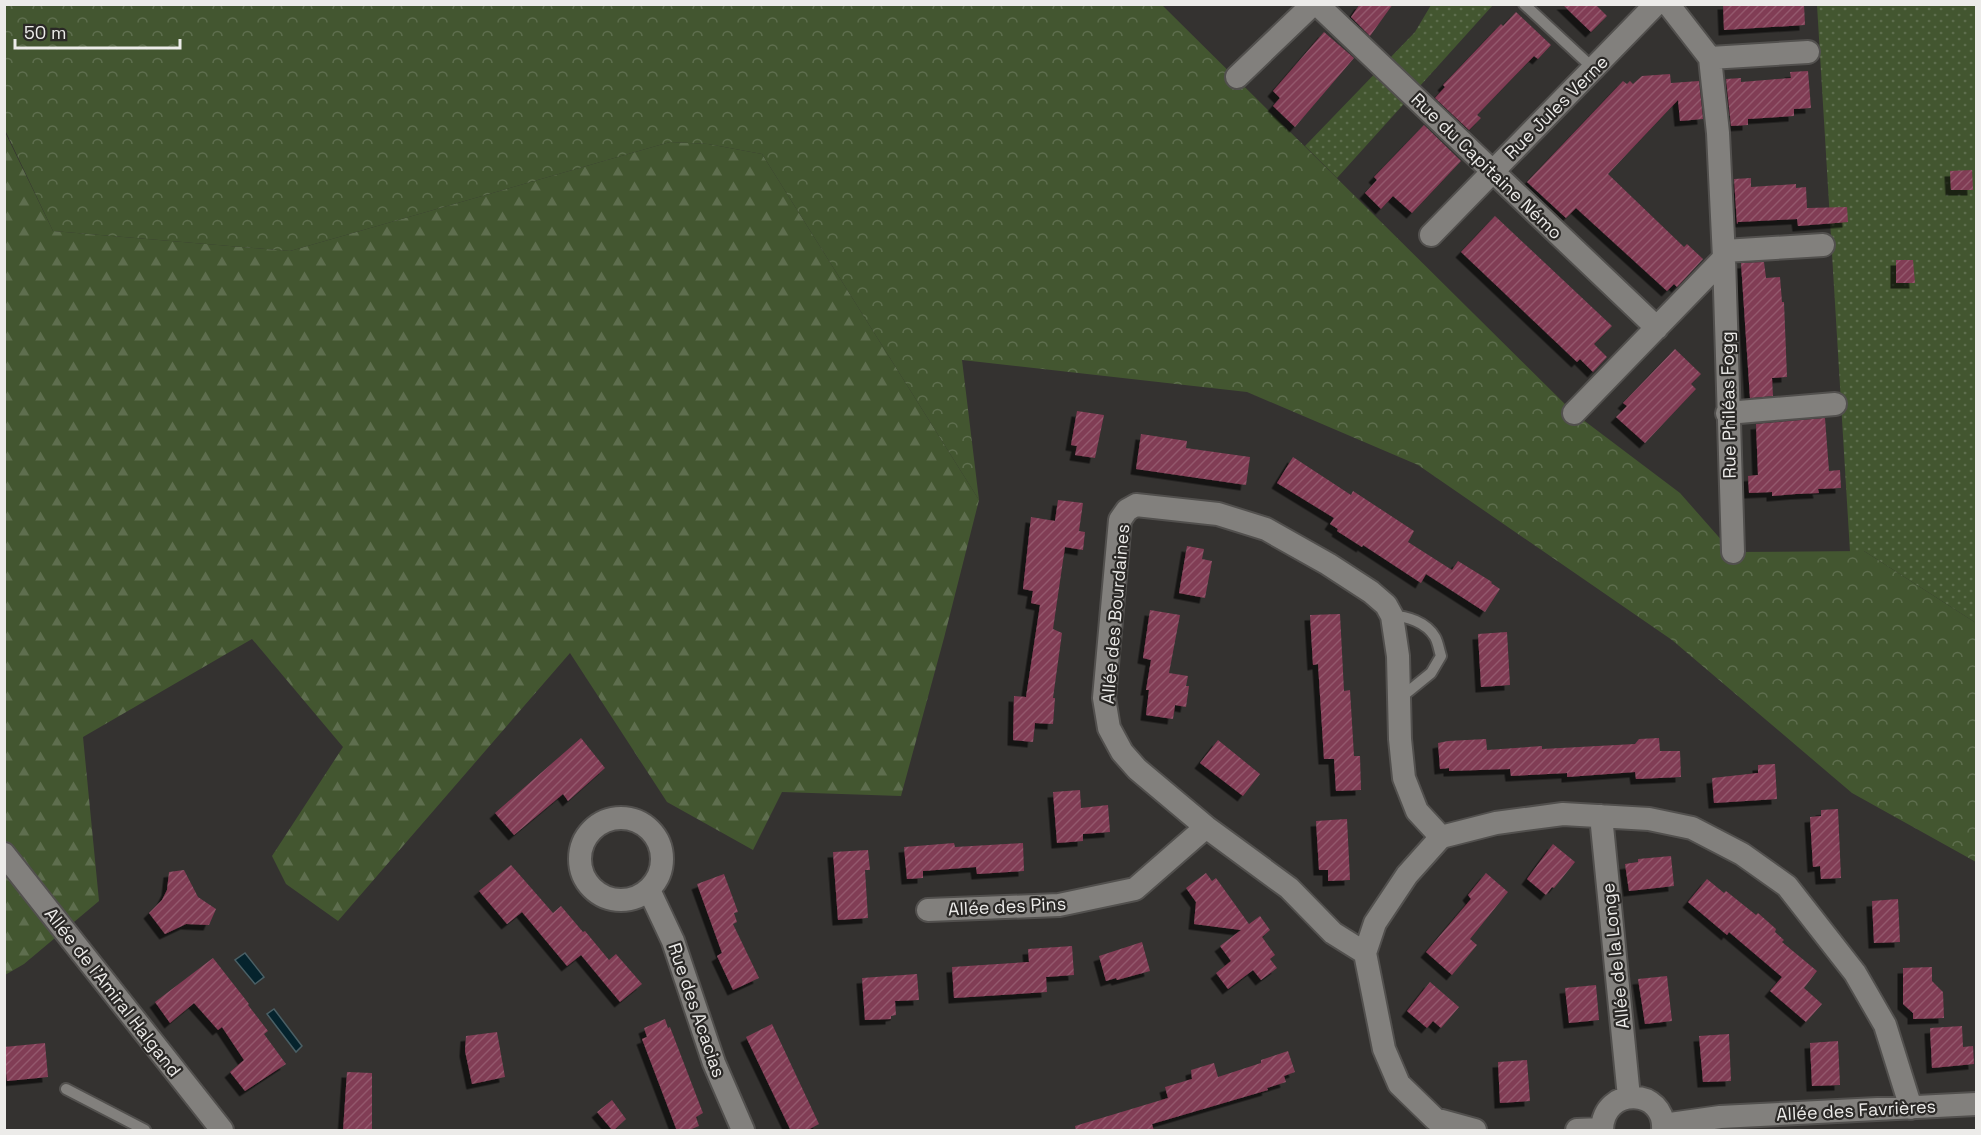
<svg xmlns="http://www.w3.org/2000/svg" width="1981" height="1135" font-family="'Space Grotesk',sans-serif">
<style>
.grass{fill:url(#grass-dots)}
.forest{fill:url(#forest-firs)}
.park{fill:url(#park-crowns)}
.water{fill:#05232d;stroke:#4a5f65;stroke-width:1.5}
.building{fill:url(#building-hatch);filter:url(#shadow)}
.lines{fill:none;stroke-linecap:round;stroke-linejoin:round}
.service-casing{stroke:#52504e;stroke-width:14}
.minor-casing{stroke:#52504e;stroke-width:26}
.service{stroke:#82807d;stroke-width:10}
.minor{stroke:#82807d;stroke-width:22}
.labels{text-anchor:middle;dominant-baseline:central;stroke-width:4.5;stroke-linejoin:round;paint-order:stroke}
.street-label{font-size:18px;fill:#ecebe9;stroke:#2a2826}
</style>
<defs>
<pattern id="grass-dots" width="8" height="8" patternUnits="userSpaceOnUse" patternTransform="scale(1.5)"><rect width="8" height="8" fill="#435630"/><path d="M2 2h.1M6 6h.1" fill="none" stroke="#5e6e4e" stroke-width="1.8" stroke-linecap="round"/></pattern>
<pattern id="forest-firs" width="22" height="20" patternUnits="userSpaceOnUse" patternTransform="scale(1.5)"><rect width="22" height="20" fill="#435630"/><path d="M5 1l3.5 6h-7zM16 11l3.5 6h-7z" fill="#5e6e4e"/></pattern>
<pattern id="park-crowns" width="20" height="18" patternUnits="userSpaceOnUse" patternTransform="scale(1.5)"><rect width="20" height="18" fill="#435630"/><path d="M2 6a3 3 0 1 1 6 0M12 15a3 3 0 1 1 6 0" fill="none" stroke="#5e6e4e"/></pattern>
<pattern id="building-hatch" width="6" height="6" patternUnits="userSpaceOnUse" patternTransform="scale(1.5)"><rect width="6" height="6" fill="#813c54"/><path d="M-1 1l2-2M0 6l6-6M5 7l2-2" fill="none" stroke="#93586d"/></pattern>
<filter id="shadow"><feDropShadow dx="-5.5" dy="5.5" stdDeviation="0" flood-color="#0009"/></filter>
</defs>
<rect width="100%" height="100%" fill="#343230"/>
<path class="grass" d="M1431,5h62l-156,173 -32,-32 110,-114z
M1817,5h159v618l-112,-72 -14,1z"/>
<path class="forest" d="M4,130l49,101 237,20 380,-109 38,2 54,10 217,346 -35,138 -43,158 -119,-4 -29,58 -86,-48 -97,-149 -232,268 -52,-37 -14,-28 71,-109 -91,-108 -169,98 16,164 -75,63 -19,11z"/>
<path class="park" d="M5,5h1157l412,408 106,80 52,59 132,-1 112,72v239l-124,-69 -180,-153 -254,-175 -171,-73 -285,-32 17,140 -217,-346 -54,-10 -38,-2 -380,109 -237,-20 -48,-101z"/>
<path class="water" d="M245,953l19,24 -9,7 -20,-24z
M274,1009l28,37 -6,6 -29,-38z"/>
<path class="building" d="M1360,4h33l-23,32 -19,-19z
M1562,4h33l12,12 -16,16z
M1723,4h81l1,21 -81,5z
M1516,12l35,33 -13,14 -4,-3 -57,59 4,3 -12,12 -34,-32 10,-11 -2,-2 58,-61 2,2z
M1324,32l30,26 -59,69 -22,-21 7,-8 -7,-7z
M1808,71l3,37 -17,1v7l-46,3v6l-17,1 -5,-47 15,-1v4l50,-4 -1,-6z
M1670,74l1,9 28,-2 4,38 -23,2 -2,-21 -70,74 76,73 3,-3 16,15 -26,28 -3,-3 -7,7 -91,-83 -10,10 -39,-36 96,-101 4,3 3,-3 3,3 9,-8z
M1424,125l37,36 -49,52 -19,-17 -12,13 -16,-16 12,-13 -3,-3z
M1972,170l1,20h-22l-1,-19z
M1751,178v9l45,-3v4l10,-1 1,21 40,-1 1,15 -50,4 -1,-7 -59,3 -1,2 -3,-45z
M1495,216l117,110 -18,18 13,13 -14,15 -13,-13 -3,3 -116,-110z
M1896,260h17l2,23h-19z
M1764,262l2,16 14,-1 2,25h2l3,75 -15,1 1,18 -23,2 -9,-135z
M1675,349l26,25 -10,10 5,5 -51,54 -29,-26 11,-11 -4,-3z
M1077,411l27,4 -9,43 -20,-3 2,-9 -6,-1z
M1825,418l4,53 11,-1 1,18 -23,1 1,4 -23,1 -24,2v-4l-23,1 -1,-17 10,-1 -2,-51z
M1141,434l46,7 -1,7 64,9 -4,28 -110,-16z
M1293,457l58,38 2,-4 61,40 -6,11 44,28 6,-9 34,21 -1,1 9,6 -15,23 -59,-38 -5,9 -58,-38 -1,2 -25,-16 1,-2 -8,-5 4,-6 -57,-35z
M1058,500l25,3 -4,28 6,1 -2,18 -18,-3 -12,82 9,4 -9,65h2l-2,26 -18,-1 -2,19 -20,-2 1,-44 12,1 14,-92 -9,-2 2,-12 -10,-2 8,-72 24,4z
M1187,546l17,3 -2,10 10,2 -7,37 -26,-5z
M1150,610l30,5 -11,58 19,3 -2,10h3l-3,21 -11,-2 -2,14 -27,-4 3,-25h-3l5,-30 -8,-2z
M1340,614l4,77 6,-1 4,66h6l1,34 -25,1 -2,-32h-10l-6,-95 -5,1 -3,-50z
M1507,632l3,53 -29,2 -3,-53z
M581,738l24,30 -37,33 -5,-7 -49,41 -19,-22z
M1659,738l1,13h20l1,26 -45,2 -1,-7 -68,5v-4l-56,3 -1,-7 -61,2v-3l-9,1 -2,-26 10,-2 38,-2 1,11 55,-4v3l93,-5 4,-5z
M1218,740l42,34 -17,22 -43,-33z
M1775,764l2,35 -63,4 -2,-25 46,-5v-8z
M1080,790l1,18 27,-3 2,27 -27,2v7l-26,2 -4,-51z
M1838,809l3,69 -20,1 -1,-13 -7,1 -3,-50 11,-1v-6z
M1347,819l3,61 -22,1v-11h-9l-3,-49z
M954,843l1,4 68,-4 1,28 -47,3 -1,-7 -53,4v7l-16,1 -3,-32z
M1553,844l22,18 -21,26 -2,-1 -6,8 -19,-16z
M868,850l2,20h-5l3,48 -30,2 -5,-68z
M1671,856l3,30 -45,5 -4,-27 13,-2v-3z
M511,865l42,48 8,-7 22,26 2,-1 24,29 7,-6 26,30 -22,18 -39,-47 -14,11 -45,-54 -15,12 -28,-33z
M184,870l14,27 18,12 -7,16 -23,-1 -21,10 -16,-21 13,-13 5,-10 2,-18z
M1206,873l6,8 4,-3 33,46 11,-8 10,14 -8,7 13,18 -5,4 7,9 -16,12 -8,-10 -25,19 -12,-16 15,-12 -11,-15 21,-16 -47,-6 2,-22 -10,-14z
M1486,873l22,19 -38,47 7,6 -25,30 -26,-23 45,-53 -3,-4z
M724,874l14,38 -4,1 3,9 -4,2 26,54 -26,12 -16,-34 5,-3 -25,-69z
M1707,879l17,14 2,-2 30,24 2,-2 18,16 -1,3 9,8 -2,2 35,29 -13,17 18,16 -16,18 -36,-31 12,-14 -53,-45 -2,3 -39,-33z
M1898,899l2,43 -26,1 -2,-42z
M1142,942l8,29 -33,9 -1,-2 -10,3 -7,-25z
M1072,946l2,29 -28,2 1,15 -93,6 -2,-31 77,-5 -1,-13z
M213,958l36,46 -1,1 20,26 -4,3 22,30 -41,27 -15,-19 14,-12 -22,-33 -4,3 -24,-27 -24,20 -15,-21z
M1932,967v14l11,11 1,26 -31,1v-6l-10,-9v-36z
M917,974l2,26 -24,1 1,14 -5,1v3l-26,1 -3,-42z
M1667,976l5,45 -27,3 -7,-45z
M1430,982l29,25 -18,21 -8,-7 -6,7 -20,-17z
M1596,985l3,35 -30,3 -4,-35z
M665,1019l3,9 2,-1 33,86 -7,4 3,9 -12,5h-10l-35,-92 5,-2 -3,-9z
M772,1024l47,100 -13,7h-15l-45,-94z
M1962,1026l1,21 10,-1 1,18 -42,4 -2,-40z
M497,1032l8,45 -33,7 -7,-33 1,-15z
M1729,1034l2,47 -28,1 -4,-46z
M1838,1041l2,44 -28,1 -2,-43z
M45,1043l3,34 -41,4 -3,-34z
M1288,1051l7,21 -11,4 2,6 -19,6 1,2 -116,34 2,7h-78l-1,-5 93,-28 -3,-11 27,-8 -1,-9 23,-7 4,14 43,-14v-3z
M1527,1060l3,41 -30,2 -2,-41z
M347,1072l25,1v58h-29z
M612,1100l14,19 -13,12 -16,-19z"/>
<g class="lines">
<g class="service-casing">
<path id="service" d="M1524,4l70,65
M1392,616c15,0 34,6 43,21 3,5 4,13 6,19l-10,17 -32,26
M66,1089l79,41"/>
</g>
<g class="minor-casing">
<path id="minor" d="M1317,4l340,324
M1710,58l98,-6
M1237,77l76,-73
M1431,235l225,-231
M1724,251l99,-6
M1724,258l9,294
M1574,413l150,-155 -6,-125 -8,-75 -42,-54
M1727,413l108,-9
M1601,816l28,281
M580 859a41 41 0 1 1 82 0a41 41 0 1 1-82 0Z
M4,854l218,276
M649,890l24,51 41,122 29,67
M928,910l131,-5 76,-16 71,-62
M1365,953l-32,-20 -44,-45 -83,-61 -69,-58 -15,-17 -13,-24 -5,-30 16,-178 7,-10 9,-5 82,9 48,15 62,35 43,28 15,13 6,11 6,40 2,83 4,39 13,33 24,26
M1663,1125l57,-8 256,-13
M1475,1130l-40,-11 -36,-35 -15,-35 -19,-96 10,-30 32,-48 34,-38 55,-14 67,-9 86,5 43,9 50,26 45,32 68,87 30,52 26,83
M1577,1130l25,-1
M1602,1130c1,-45 64,-42 61,0"/>
</g>
<use href="#service" class="service"/>
<use href="#minor" class="minor"/>
</g>
<g class="labels">
<g class="street-label">
<text transform="translate(1556 107) rotate(-45)">Rue Jules Verne</text>
<text transform="translate(1487 166) rotate(44)">Rue du Capitaine Némo</text>
<text transform="translate(1728 405) rotate(-91)">Rue Philéas Fogg</text>
<text transform="translate(1115 614) rotate(-85)">Allée des Bourdaines</text>
<text transform="translate(1007 906) rotate(-3)">Allée des Pins</text>
<text transform="translate(1615 956) rotate(-96)">Allée de la Longe</text>
<text transform="translate(113 992) rotate(52)">Allée de l'Amiral Halgand</text>
<text transform="translate(697 1010) rotate(71)">Rue des Acacias</text>
<text transform="translate(1856 1110) rotate(-3)">Allée des Favrières</text>
</g>
</g>
<rect width="1981" height="1135" fill="none" stroke="#ecebe9" stroke-width="12"/>
<path d="M15 39v9h165v-9" fill="none" stroke="#ecebe9" stroke-width="3"/>
<text x="24" y="39" font-size="18" fill="#ecebe9" stroke="#2a2826" stroke-width="4.5" paint-order="stroke">50 m</text>
</svg>
